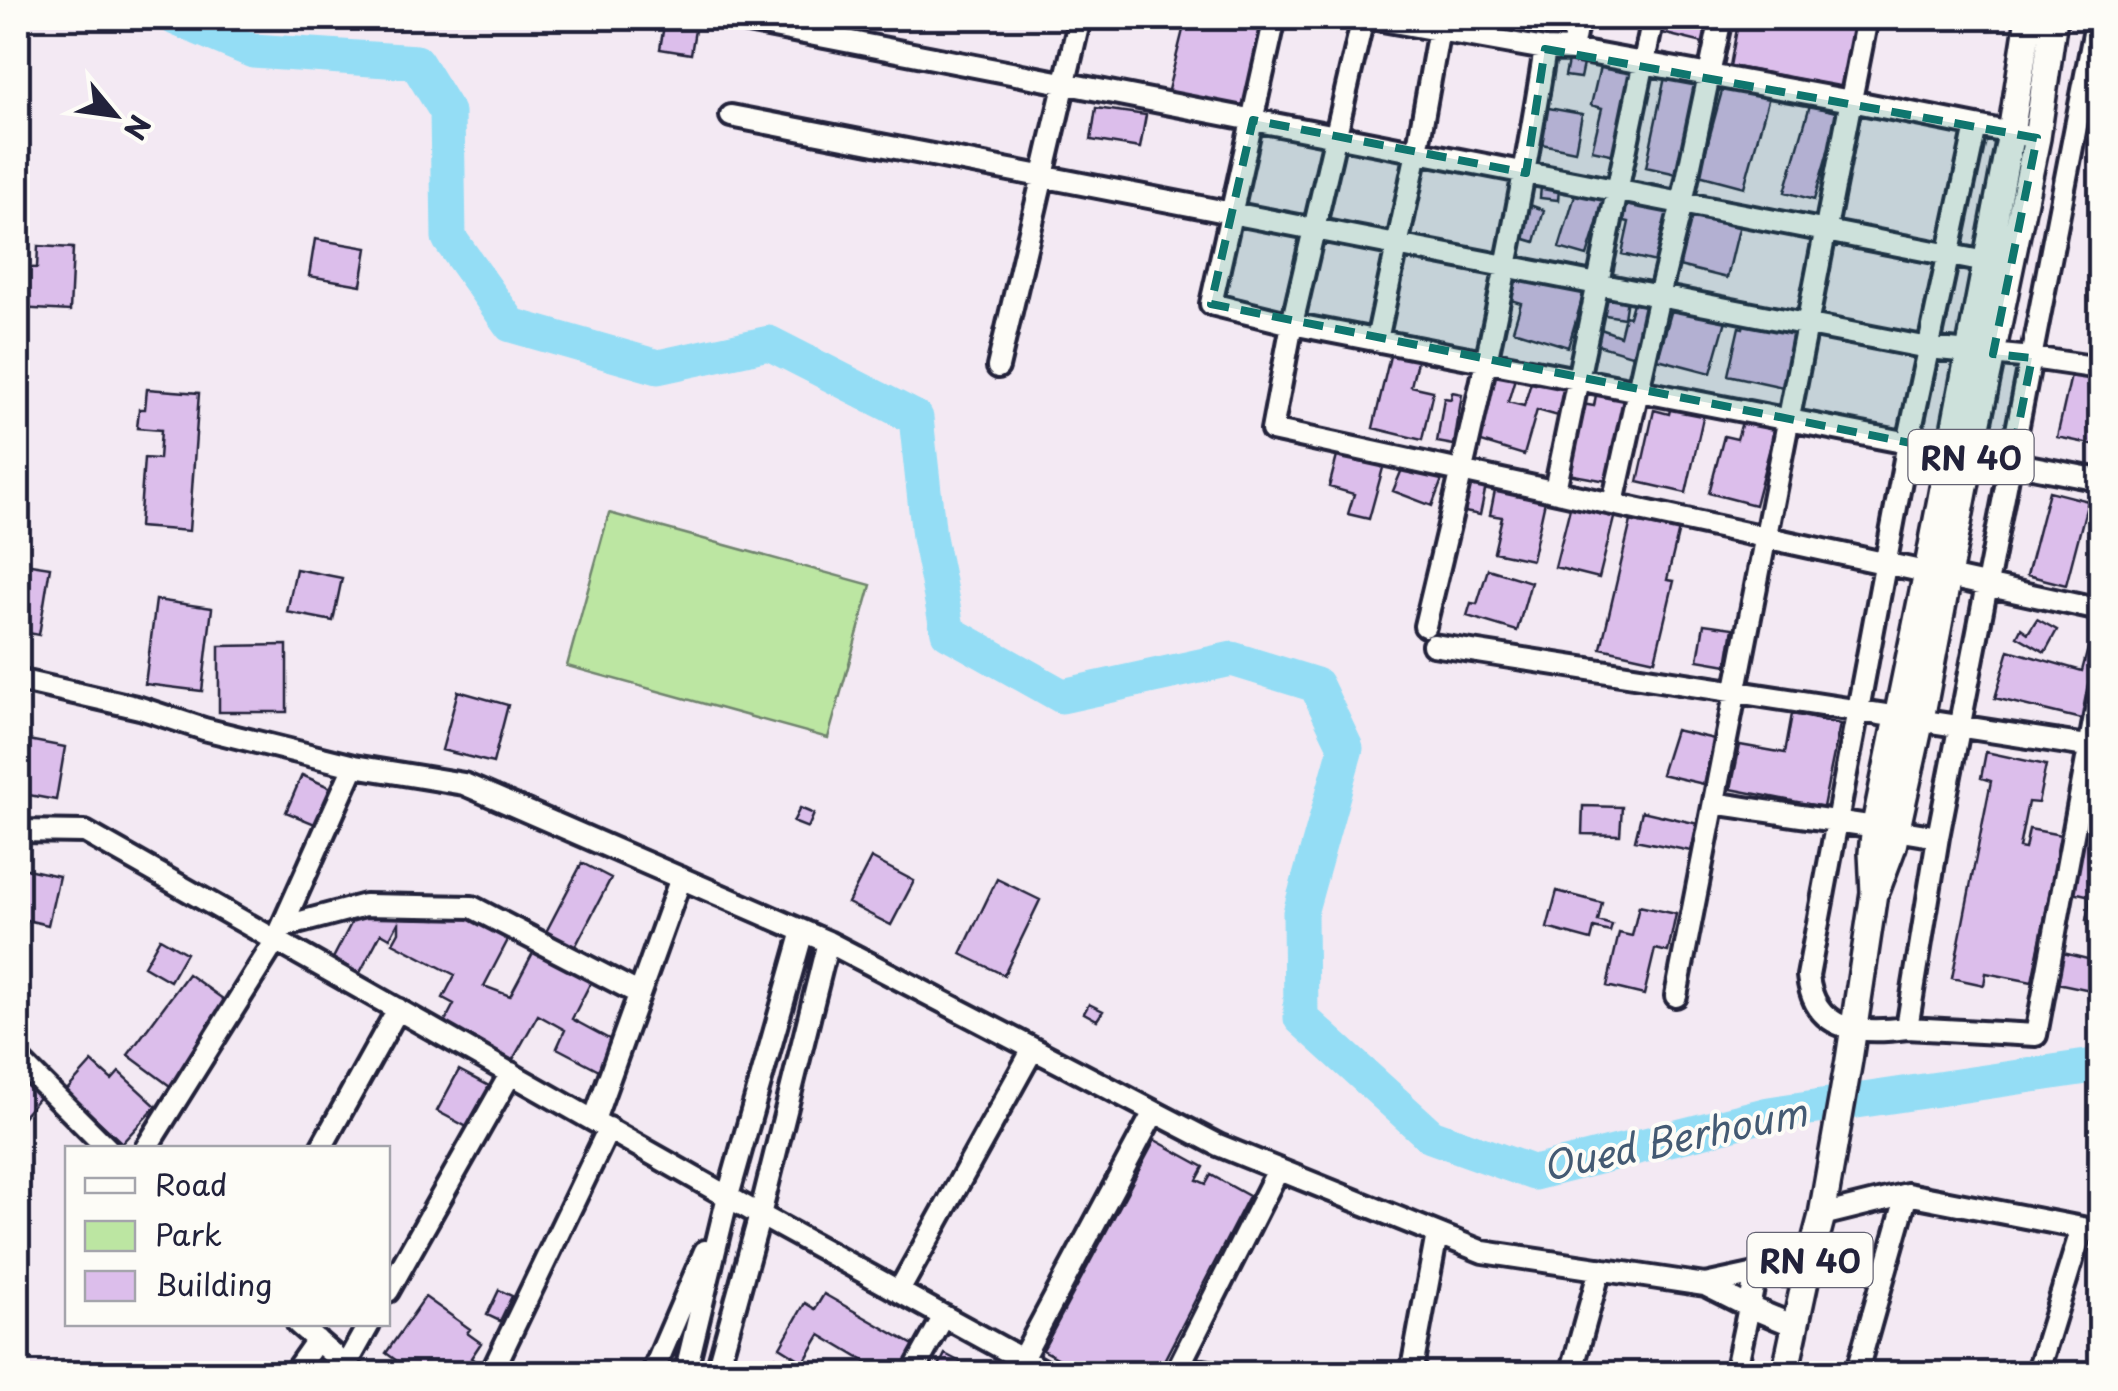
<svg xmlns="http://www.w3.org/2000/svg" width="2118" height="1391" font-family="'Playpen Sans',sans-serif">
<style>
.green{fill:#bce6a2;stroke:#6f846e;stroke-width:2.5}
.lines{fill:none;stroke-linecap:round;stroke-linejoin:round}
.river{stroke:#94ddf5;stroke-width:35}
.building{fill:#dcbeeb;stroke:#22223b;stroke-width:2.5}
.minor-casing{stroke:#22223b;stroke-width:28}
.major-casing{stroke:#22223b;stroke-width:32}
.minor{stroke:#fdfcf7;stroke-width:20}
.major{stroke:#fdfcf7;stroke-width:25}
.marked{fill:#0f766e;fill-opacity:0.2;stroke:#0f766e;stroke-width:8;stroke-dasharray:20 12;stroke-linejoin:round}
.labels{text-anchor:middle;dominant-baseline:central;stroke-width:8;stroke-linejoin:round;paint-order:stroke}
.shield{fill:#fdfcf7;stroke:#646373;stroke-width:2.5}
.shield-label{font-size:32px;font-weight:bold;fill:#22223b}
.water-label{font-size:38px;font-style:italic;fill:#445a73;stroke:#fdfcf7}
</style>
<rect width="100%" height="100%" fill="#f3e9f3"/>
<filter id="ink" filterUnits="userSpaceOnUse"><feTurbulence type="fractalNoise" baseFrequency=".01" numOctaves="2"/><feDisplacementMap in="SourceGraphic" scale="20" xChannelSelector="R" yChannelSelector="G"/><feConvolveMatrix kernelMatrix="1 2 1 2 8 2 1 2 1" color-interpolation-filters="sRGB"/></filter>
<g filter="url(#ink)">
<path class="green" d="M609,513l262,72 -43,153 -261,-72z"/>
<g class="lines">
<path class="river" d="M175,18l78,33 163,11 31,50 2,126 62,87 147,42 111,-24 147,75 13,119 19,95 114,64 170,-37 84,26 30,63 -46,165 1,105 130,118 103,37 235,-59 331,-49"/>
</g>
<path class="building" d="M1186,18h79l-24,95 -74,-19z
M1653,18h57l-7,25 -53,-13z
M1739,18h120l-13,70 -116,-22z
M665,19l31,5 -5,30 -31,-5z
M1602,58l34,7 -21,90 -23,-5 10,-42 -11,-3z
M1568,61l15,3 -3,14 -15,-2z
M1665,77l31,6 -19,91 -31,-7z
M1725,80l45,13 -26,94 -45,-12z
M1810,105l29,8 -25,87 -29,-8z
M1543,107l39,7 -7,37 -38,-8z
M1096,108l50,7 -6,33 -49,-8z
M1542,176l18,2 -2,22 -18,-2z
M1580,179l28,9 -21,68 -28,-8z
M1622,187l53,13 -15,63 -38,-9 7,-32 -14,-3z
M1527,204l17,6 -9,32 -17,-5z
M1693,208l48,12 -14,58 -48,-12z
M315,239l52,9 -6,37 -52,-9z
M38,246l35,2 -3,63 -52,-3v-41l19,1z
M1515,263l71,23 -18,61 -55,-17 8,-27 -17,-5z
M1604,282l25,4 -5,32 -25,-4z
M1677,291l53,15 -19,67 -53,-14z
M1633,303l18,4 -13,50 -44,-13 4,-16 22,8 5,-20 4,1z
M1747,309l50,12 -14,66 -55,-12 11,-48 4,1z
M1394,339l27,6 -10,41 22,5 -11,49 -49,-12z
M1498,354l22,7 -12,41 16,4 13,-44 34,9 -13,45 -21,-6 -13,45 -46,-14 9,-32 -5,-1z
M2072,371l28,6v69l-43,-9z
M1599,378l38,7 -19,98 -50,-9 14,-70 12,2z
M147,389l52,4 -10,138 -50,-4 5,-69 15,1 2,-29 -24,-2 2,-19h6z
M1452,392l10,2 -8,51 -17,-3 7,-44 7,1z
M1674,393l33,7 -21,93 -48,-11 16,-72 15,4z
M1747,405l32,8 -24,92 -46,-12 15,-57 13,3z
M1340,445l46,12 -17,62 -21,-5 6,-20 -25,-7z
M1405,462l38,15 -11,29 -39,-15z
M1466,477l21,4 -7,34 -20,-4z
M1497,481l50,11 -15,68 -38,-8 8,-35 -12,-2z
M2049,491l39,10 -22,84 -39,-10z
M1573,496l44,10 -18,72 -44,-11z
M2096,509l4,1v56l-10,-3 7,-25 -9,-3z
M1643,512l38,9 -14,59 7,1 -19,79 -54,-12 30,-127 9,2z
M18,562l32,5 -11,68 -21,-4z
M296,569l46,9 -9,43 -46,-9z
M1488,569l43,13 -14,49 -50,-15 4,-13 6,1z
M156,600l56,8 -10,83 -57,-7z
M2037,619l20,11 -12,22 -28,-16 4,-8 7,5z
M1704,624l29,4 -6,37 -29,-5z
M2093,629l7,2v34l-15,55 -90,-22 14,-48 73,21z
M287,645v67h-68v-66z
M458,691l50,14 -15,58 -51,-13z
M1792,714l48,10 -17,83 -92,-18 9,-44 45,8z
M1675,730l48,11 -11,45 -51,-12z
M23,739l42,8 -9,53 -38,-7v-25z
M1986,752l60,13 -8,38 -10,-1 -9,46 6,1 4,-20 32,6 -29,147 -46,-9 -2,12 -32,-7 39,-197 -10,-3z
M2100,762v161l-14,-3 5,-24 -18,-4z
M302,775l36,16 -16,36 -36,-15z
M1583,806l39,1 -2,28 -38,-1z
M800,808l14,6 -6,14 -15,-6z
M1642,811l56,13 -7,27 -56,-11z
M871,858l43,23 -23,44 -43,-22z
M582,863l29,15 -36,69 -29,-15z
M18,867l41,9 -11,49 -30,-7z
M997,879l43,21 -36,75 -43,-21z
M1557,891l45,12 -4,18 14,4 -2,7 -16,-4 -3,12 -44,-12z
M1639,906l37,8 -8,38 -13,-3 -11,46 -37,-9 12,-53 13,3z
M456,910l53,28 -25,48 26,10 25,-47 58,29 -21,41 39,21 -10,31 -44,-23 8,-18 -27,-15 -26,46 -69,-36 11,-21 -11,-6 12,-23 -62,-32 6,-11v-11l-9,17 -9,-5 -26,49 -27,-14 27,-52 82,3z
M160,938l26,15 -16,28 -26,-15z
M2063,953l37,9v30l-43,-9z
M188,974l42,30 -60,82 -42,-31z
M1089,1004l14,7 -6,9 -13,-7z
M92,1062l20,18 7,-8 37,34 -34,37 -56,-52z
M18,1067l24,27 -24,28z
M459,1070l32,17 -22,41 -32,-17z
M1155,1140l49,27 -7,13 9,4 5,-9 38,21 -92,178h-70l-44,-24z
M499,1290l13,6 -12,25 -13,-6z
M824,1294l91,52 -16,28h-13l-66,-39 -16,27 -24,-15 25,-44 10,6z
M425,1297l45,32 -3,4 14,10 -10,15 13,10 -4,6h-65l-29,-21z
M945,1354l38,20h-48z
M776,1357l19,10 -4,7h-24z"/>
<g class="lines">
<g class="minor-casing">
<path id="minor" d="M727,18l1259,244
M1275,18l-64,286 81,20 808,156
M1363,18l-71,306 -20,106 828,180
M1371,18l174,31 27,1 279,51 186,37
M1572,50l6,-32
M731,116l1197,232 104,10 68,10
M1976,126l-68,317 -100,533c6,57 53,58 99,52l31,-191 159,-819
M1377,340l40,-188 22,-123
M998,367l82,-349
M1555,490l98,-472
M1613,503l46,-207 23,-93 39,-185
M1425,626c46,-191 90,-383 120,-577
M1433,645l667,103
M18,680l122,28 64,21 150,37 110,18 364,158 390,203 265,107 222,33 51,-11 50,2
M1714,803c75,12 150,21 224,34
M18,831l67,1 675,383 289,159
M282,927l83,-22 107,2 166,86
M1676,996l191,-978
M1907,1028l129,7 64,-346
M18,1059l89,89
M594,1120l87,-242
M146,1148l130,-208 78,-174
M321,1148l77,-139
M1822,1215l85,-21 175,34 18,5
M1705,1285l44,22 46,19
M388,1291l123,-218
M899,1291l134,-242
M298,1324l58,50
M1022,1359l132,-247
M346,1365l23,-41
M1179,1367l43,7
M293,1374l24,-34
M491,1374l118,-246
M652,1374l53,-123
M685,1374l43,-178 75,-265
M716,1374l44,-159 68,-273
M912,1374l32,-58
M1175,1374l103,-204
M1411,1374l26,-140
M1571,1374l29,-105
M1735,1374l21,-100
M1856,1374l51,-180
M2037,1374l45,-146"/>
</g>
<g class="major-casing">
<path id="major" d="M1877,889l16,-43 28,-127 50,-264 66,-317 17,-120
M1785,1374l21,-98 16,-61 27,-155 25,-167 -2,-40 3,-28 52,-253 84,-439 18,-115"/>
</g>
<use href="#minor" class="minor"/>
<use href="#major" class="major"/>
</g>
</g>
<path class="marked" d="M1545,49l492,89 -44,216 39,4 -21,105 -800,-159 42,-184 273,53z"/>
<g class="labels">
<g class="shield">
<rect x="1908.5" y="430" width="125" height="54" rx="8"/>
<rect x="1747.5" y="1233" width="125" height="54" rx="8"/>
</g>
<g class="shield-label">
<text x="1971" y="457">RN 40</text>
<text x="1810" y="1260">RN 40</text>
</g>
<g class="water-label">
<text transform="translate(1674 1138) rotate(-12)">Oued Berhoum</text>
</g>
</g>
<rect width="2118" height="1391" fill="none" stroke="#fdfcf7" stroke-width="60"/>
<rect x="30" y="30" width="2058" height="1331" fill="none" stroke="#22223b" stroke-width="4" filter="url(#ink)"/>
<rect x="65" y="1146" width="325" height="180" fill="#fdfcf7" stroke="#a5a5ac" stroke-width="2.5"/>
<rect x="85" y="1178" width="50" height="15" fill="#fdfcf7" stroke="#a5a5ac" stroke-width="2.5"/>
<text x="155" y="1196" font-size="30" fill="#22223b">Road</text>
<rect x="85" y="1221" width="50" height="30" fill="#bce6a2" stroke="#a5a5ac" stroke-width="2.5"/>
<text x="155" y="1246" font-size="30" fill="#22223b">Park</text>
<rect x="85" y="1271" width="50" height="30" fill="#dcbeeb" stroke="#a5a5ac" stroke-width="2.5"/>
<text x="155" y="1296" font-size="30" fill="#22223b">Building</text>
<g transform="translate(115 115) rotate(119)" stroke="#fdfcf7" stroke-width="8" paint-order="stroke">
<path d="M0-8L18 38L0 25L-18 38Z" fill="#22223b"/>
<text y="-15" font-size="28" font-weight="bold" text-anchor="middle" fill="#22223b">N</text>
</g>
</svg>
